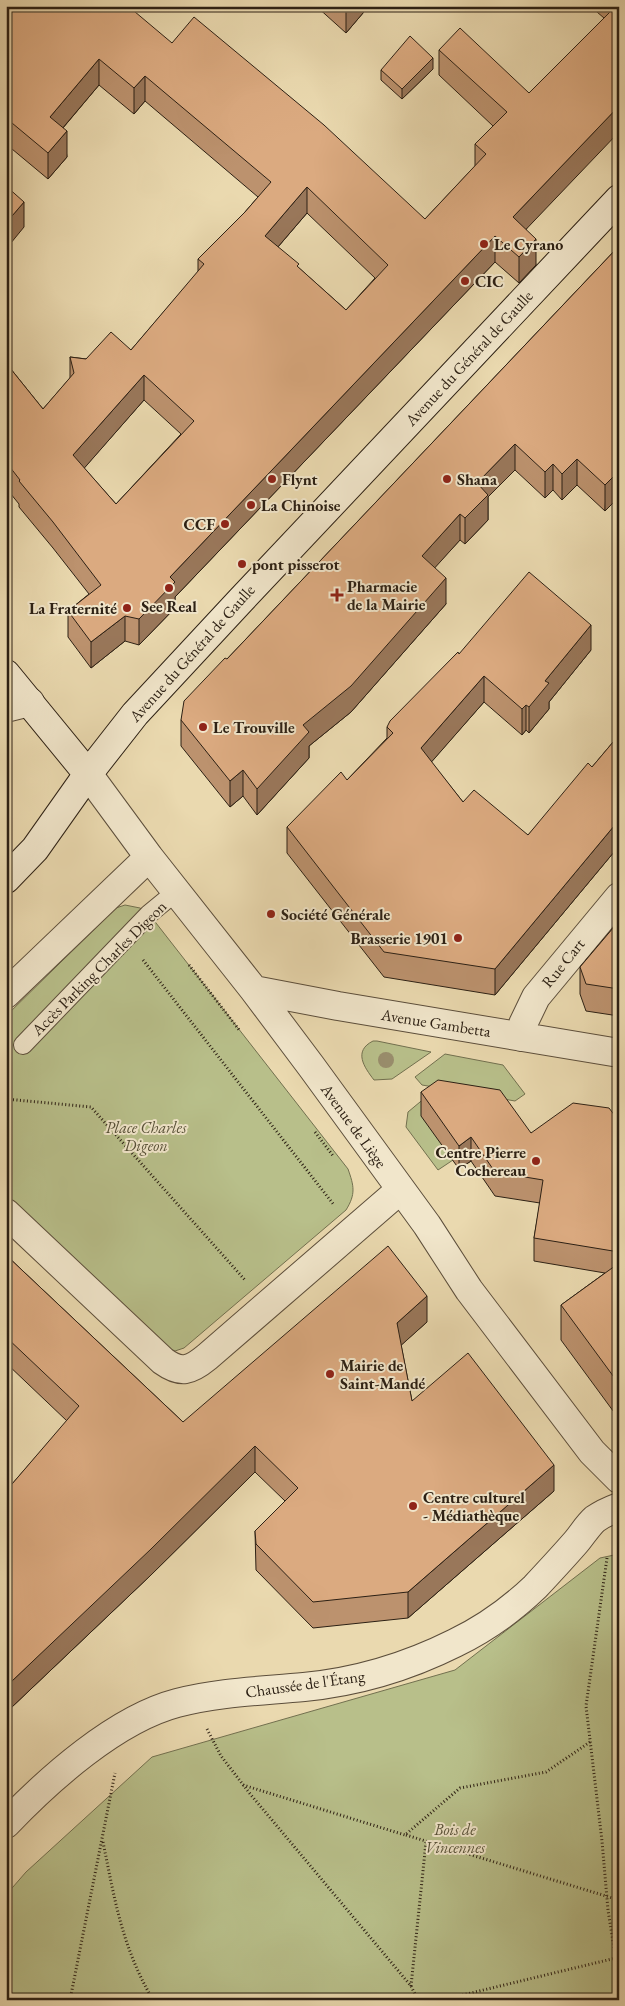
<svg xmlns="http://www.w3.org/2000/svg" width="625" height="2006" font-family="'EB Garamond',serif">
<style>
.green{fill:#b8bf8a;stroke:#72704f}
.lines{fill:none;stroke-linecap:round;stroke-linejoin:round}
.service-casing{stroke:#5c4e3b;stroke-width:20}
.minor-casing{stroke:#5c4e3b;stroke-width:30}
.secondary-casing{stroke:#2c2014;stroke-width:30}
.path{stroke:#2c2014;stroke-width:3;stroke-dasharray:1 2.5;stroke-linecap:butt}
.service{stroke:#f1e6cb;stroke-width:18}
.minor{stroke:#f1e6cb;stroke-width:28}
.secondary{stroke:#f1e6cb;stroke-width:28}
.tree{fill:#998e6d}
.wall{fill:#bc926e;stroke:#2c2014;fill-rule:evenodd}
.shaded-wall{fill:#99775a;stroke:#2c2014}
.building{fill:#dbaa80;stroke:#2c2014;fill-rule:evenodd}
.poi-dot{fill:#8f2418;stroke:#f1e6cb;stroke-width:2}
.labels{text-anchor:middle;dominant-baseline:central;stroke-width:4;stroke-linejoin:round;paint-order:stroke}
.poi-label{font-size:16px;font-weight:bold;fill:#2c2014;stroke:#f1e6cb;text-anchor:start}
.street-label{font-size:16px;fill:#2c2014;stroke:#f1e6cb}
.park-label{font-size:16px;font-style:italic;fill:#565037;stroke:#f1e6cb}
</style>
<rect width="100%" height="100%" fill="#ead9af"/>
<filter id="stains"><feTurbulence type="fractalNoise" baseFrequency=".004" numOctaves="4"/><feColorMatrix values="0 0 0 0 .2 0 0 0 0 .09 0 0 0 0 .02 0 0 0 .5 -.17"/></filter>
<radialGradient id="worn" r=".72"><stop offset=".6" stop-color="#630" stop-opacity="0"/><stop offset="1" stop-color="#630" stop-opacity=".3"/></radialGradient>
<path class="green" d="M125,905l15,3 9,6 199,255c6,17 8,25 -2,41l-162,138 -9,3 -10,-4 -159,-152v-179l110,-108z
M373,1041h4l54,11 -39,27 -18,1c-10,-13 -21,-29 -1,-39z
M445,1054l58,11 22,29 -10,7 -93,-16 -7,-8z
M426,1097l27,63 -15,10 -32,-43 2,-15z
M619,1554v446h-613v-105l20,-23 126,-115 303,-87 145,-112z"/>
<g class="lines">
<g class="service-casing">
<path id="service" d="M23,1045l126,-131 28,-23"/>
</g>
<g class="minor-casing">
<path id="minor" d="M6,708l24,-6
M88,774l61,83 105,133 57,76 116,159 42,65 123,162 27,27
M254,990l84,16 281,47
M6,994l143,-137
M521,1037l2,-13 13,-27 83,-100
M6,1213l157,148c18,13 27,10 44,-4l193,-167
M6,1824c43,-45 110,-105 171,-121 41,-11 85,-12 127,-16 52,-5 105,-21 151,-44 29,-14 57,-34 80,-56 14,-15 28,-30 41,-45 6,-7 12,-17 19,-23 7,-5 16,-9 24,-12"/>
</g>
<g class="secondary-casing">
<path id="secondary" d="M6,674l82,100
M6,879l29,-30 53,-75 47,-60 106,-114 378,-401"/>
</g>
<path class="path" d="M143,960l191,245
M189,965l51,66
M6,1099l85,8 154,173
M315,1132l19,25
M607,1558l-21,148 16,135 6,69 11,70
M207,1729l14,27 30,39 160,191 7,14
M243,1785l162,50 55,-47 86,-16 44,-30
M406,1835l213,65
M103,1842c12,59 19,105 50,158
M411,1986l15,-144
M70,2000l45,-227
M442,2000l174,-42"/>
<use href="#service" class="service"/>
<use href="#minor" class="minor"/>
<use href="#secondary" class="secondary"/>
</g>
<circle class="tree" cx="386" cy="1060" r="8"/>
<path class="wall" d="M6,6l166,37 253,176 50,-53v-22l18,-18 -54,-51v-25l90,43 75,-75 -14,-12h29l-93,224 10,35 -17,18 -24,-21 -320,335v11l-36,37 -14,-4 -34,27 -23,-31v-26l21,-17 -36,-46 -34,-41v-3l-13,-16v-125l37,46 27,-31v-21l16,2 45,-9 67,-78v-13l47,-47 13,-15 -113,-96 -11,13 -35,-29 -36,43 4,29 -19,22 -42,-35zM307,213l68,65 -29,32 -47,-42 -21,-21zM144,400l37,34 -65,70 -32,-36z
M316,6h53l-23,27z
M433,69l-31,30 -21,-19v-10z
M619,246l-14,265 -28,-26 -15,15 -9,-10 -8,8 -30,-28 -27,27v23l-23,24 -5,-4 -26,28 12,36 -95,108 -42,34v12l-52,57 -14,-19 -13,11 -49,-61v-26l46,-61z
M591,650l-42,52v7l-20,24 -3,-3 -4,5 -38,-33 -53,60 32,40 65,33 64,-68 27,-32v111l-124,149 -111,-18 -97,-124v-26l60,-47 40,-42v-11l72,-73z
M619,921v95l-33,-5 -6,-17v-27z
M421,1092l110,41 88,-12v298l-58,-79v-35l44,-32 -71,-12v-23l6,-35 -45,-7 -24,-35 -12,8 -38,-53z
M6,1255l177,167 244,-100 -26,23 11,56 142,90 -146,127 -95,10 -57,-58 -1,-39 30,-30 -30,-29 -104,103 -139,132 -6,7v-223l61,-70 -61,-58z"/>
<path class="shaded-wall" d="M346,6h23l-23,27z
M433,58v11l-31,30v-10z
M99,59v26l-49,58v-26z
M145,76v25l-11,13v-26z
M619,106v26l-106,111v-26z
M67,131v26l-19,22v-26z
M307,187v26l-42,49v-26z
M24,202v25l-18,22v-26z
M495,236v26l-320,335v11l-36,37v-26l31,-42z
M536,239v26l-17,18v-26z
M144,375v25l-71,81v-26z
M515,444v26l-27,27v23l-23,24v-26l12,-35z
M577,459v26l-15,15v-26z
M553,464v26l-8,8v-26z
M619,471v26l-14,14v-26z
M460,514v26l-38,42v-26z
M446,578v26l-95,108 -42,34v12l-52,57v-26l46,-64z
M125,616v25l-34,27v-26z
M591,625v25l-42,52v7l-20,24v-26l16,-26z
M484,676v26l-63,72v-26z
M526,705v25l-4,5v-26z
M243,770v26l-13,11v-26z
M619,820v26l-124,149v-26z
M471,1137v24l-12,8v-23z
M427,1296v26l-30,27v-26z
M255,1446v26l-104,103 -139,132 -6,7v-26l6,-7z
M554,1465v26l-146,127v-26z"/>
<path class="building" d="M6,6h122l44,37 22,-26 130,108 101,94 61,-65 -11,-10 32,-32 -68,-62 21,-22 69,65 87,-87h3v100l-106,111 23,22 -17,18 -24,-21 -325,341 5,5 -36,37 -14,-3 -34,26 -23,-31 33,-26 -48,-63 -34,-41 1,-1 -14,-18v-99l37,46 31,-36 -4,-16 16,2 25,-27 20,18 73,-86 -6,-5 47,-47 26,-30 -126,-106 -11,12 -35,-29 -49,58 17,14 -19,22 -42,-35zM307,187l81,78 -42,45 -49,-44 2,-2 -34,-28zM144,375l50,46 -78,83 -43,-49z
M410,36l23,22 -31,31 -21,-19z
M6,186l18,16 -18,21z
M619,246v225l-14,14 -28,-26 -15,15 -9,-10 -8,8 -30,-28 -38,39 11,12 -23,23 -5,-4 -38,42 24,22 -95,108 -48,39 6,7 -52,57 -14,-19 -13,11 -49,-61 3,-19 41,-43 2,1z
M529,572l62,53 -46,56 4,2 -20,24 -3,-2 -4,4 -38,-33 -63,72 42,54 11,-12 54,45 60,-72 4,4 27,-32v85l-124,149 -111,-17 -97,-125 54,-55 6,8 46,-47 -6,-6 3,-6 68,-69 1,2z
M619,921v68l-33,-5 -6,-17z
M438,1080l62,10 31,43 42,-30 36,5 10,13v131l-85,-14 9,-58 -48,-8 -24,-35 -12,9 -38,-54z
M388,1246l39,50 -30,27 15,78 56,-48 86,112 -146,127 -95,10 -57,-58 -1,-13 43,-43 -43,-42 -104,103 -139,132 -6,7v-197l73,-85 -73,-69v-82l177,167z
M619,1263v121l-58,-79z"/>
<g class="poi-dot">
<circle cx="484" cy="244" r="5"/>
<circle cx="465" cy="281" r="5"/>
<circle cx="272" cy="479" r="5"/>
<circle cx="447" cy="479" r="5"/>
<circle cx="251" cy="505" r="5"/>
<circle cx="225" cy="524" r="5"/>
<circle cx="242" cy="564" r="5"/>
<circle cx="169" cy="588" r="5"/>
<path d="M334.5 587.5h5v5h5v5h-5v5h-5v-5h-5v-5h5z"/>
<circle cx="127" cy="608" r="5"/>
<circle cx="203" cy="727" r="5"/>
<circle cx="271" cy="914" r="5"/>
<circle cx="458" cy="938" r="5"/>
<circle cx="536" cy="1161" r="5"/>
<circle cx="330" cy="1374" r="5"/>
<circle cx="413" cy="1506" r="5"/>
</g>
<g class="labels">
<g class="poi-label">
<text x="494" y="244">Le Cyrano</text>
<text x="475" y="281">CIC</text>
<text x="282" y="479">Flynt</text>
<text x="457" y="479">Shana</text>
<text x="261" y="505">La Chinoise</text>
<text x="215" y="524" text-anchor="end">CCF</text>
<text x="252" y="564">pont pisserot</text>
<text x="347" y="586">Pharmacie<tspan x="347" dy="18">de la Mairie</tspan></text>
<text x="169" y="606" text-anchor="middle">See Real</text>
<text x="117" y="608" text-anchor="end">La Fraternité</text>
<text x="213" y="727">Le Trouville</text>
<text x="281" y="914">Société Générale</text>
<text x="448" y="938" text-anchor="end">Brasserie 1901</text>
<text x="526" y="1152" text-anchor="end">Centre Pierre<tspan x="526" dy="18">Cochereau</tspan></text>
<text x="340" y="1365">Mairie de<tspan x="340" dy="18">Saint-Mandé</tspan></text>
<text x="423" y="1497">Centre culturel<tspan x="423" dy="18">- Médiathèque</tspan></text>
</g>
<g class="street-label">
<text transform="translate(469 358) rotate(-47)">Avenue du Général de Gaulle</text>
<text transform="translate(192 653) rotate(-48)">Avenue du Général de Gaulle</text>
<text transform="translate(563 963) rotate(-51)">Rue Cart</text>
<text transform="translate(99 968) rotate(-45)">Accès Parking Charles Digeon</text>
<text transform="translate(436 1023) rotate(9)">Avenue Gambetta</text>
<text transform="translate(354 1126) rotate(54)">Avenue de Liège</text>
<text transform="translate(305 1684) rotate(-8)">Chaussée de l'Étang</text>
</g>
<g class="park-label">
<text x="146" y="1127">Place Charles<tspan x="146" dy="18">Digeon</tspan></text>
<text x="455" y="1829">Bois de<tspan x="455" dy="18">Vincennes</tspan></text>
</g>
</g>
<rect width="625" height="2006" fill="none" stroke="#ead9af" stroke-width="25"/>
<rect x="8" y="8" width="610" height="1991" fill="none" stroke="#2c2014" stroke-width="2.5"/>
<rect x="12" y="12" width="600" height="1981" fill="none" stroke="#2c2014"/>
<rect width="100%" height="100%" filter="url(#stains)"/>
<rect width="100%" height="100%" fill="url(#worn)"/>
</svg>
